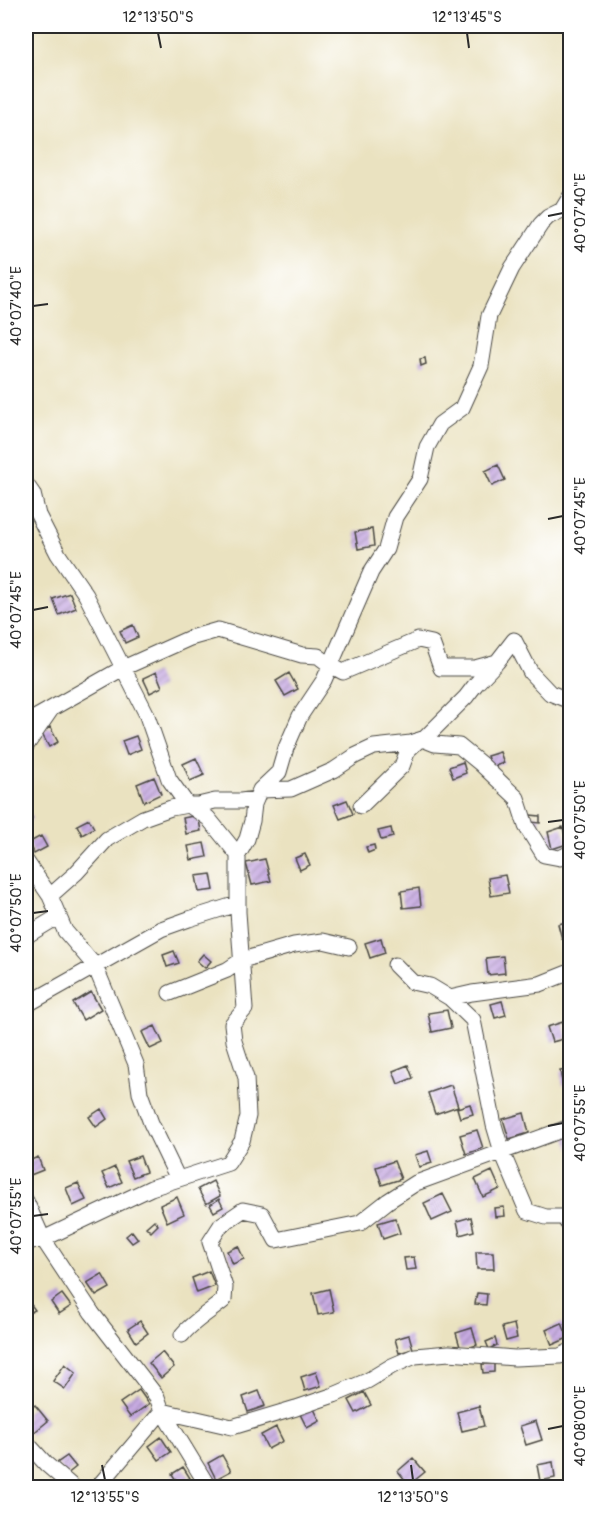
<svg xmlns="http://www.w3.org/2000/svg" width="596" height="1513" font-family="Pangolin,sans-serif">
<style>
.building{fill:url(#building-hatch)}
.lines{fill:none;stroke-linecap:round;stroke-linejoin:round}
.street-casing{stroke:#484641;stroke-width:17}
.street{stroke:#fff;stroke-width:15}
.ticks{fill:none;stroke:#2b2b2b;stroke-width:2}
.neatline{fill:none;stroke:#2b2b2b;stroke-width:2}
.ticks-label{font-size:15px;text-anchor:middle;fill:#2b2b2b}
</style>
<defs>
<pattern id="building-hatch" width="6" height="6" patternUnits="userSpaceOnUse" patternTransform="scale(1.5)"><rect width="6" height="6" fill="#c7abe2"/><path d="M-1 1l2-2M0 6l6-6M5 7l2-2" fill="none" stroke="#a28bb7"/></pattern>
</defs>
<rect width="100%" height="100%" fill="#fff"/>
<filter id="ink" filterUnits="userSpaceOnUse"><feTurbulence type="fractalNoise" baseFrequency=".0167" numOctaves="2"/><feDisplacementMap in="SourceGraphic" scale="12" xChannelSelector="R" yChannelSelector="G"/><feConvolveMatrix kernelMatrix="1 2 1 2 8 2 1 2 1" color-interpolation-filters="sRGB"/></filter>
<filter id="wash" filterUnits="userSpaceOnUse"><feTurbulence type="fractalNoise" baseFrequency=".008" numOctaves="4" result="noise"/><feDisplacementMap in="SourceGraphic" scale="24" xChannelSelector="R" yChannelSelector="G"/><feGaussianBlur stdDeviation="1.35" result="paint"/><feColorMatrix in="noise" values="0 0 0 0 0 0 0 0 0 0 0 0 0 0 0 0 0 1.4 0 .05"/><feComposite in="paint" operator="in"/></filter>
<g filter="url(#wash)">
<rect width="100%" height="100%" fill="#eae2c0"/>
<g id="blocks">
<path class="building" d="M425,358l1,6 -5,2 -1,-7z
M498,465l7,15 -13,6 -7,-15z
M372,529l2,17 -16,3 -3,-17z
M70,593l6,15 -17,7 -6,-16z
M133,625l5,12 -13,6 -5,-12z
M156,672l6,15 -12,6 -7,-15z
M289,673l9,16 -13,7 -9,-15z
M50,727l8,15 -9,5 -8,-15z
M136,736l5,13 -14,6 -5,-14z
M500,752l4,11 -13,4 -4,-11z
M196,758l8,17 -14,6 -7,-17z
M463,762l3,11 -13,5 -4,-11z
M154,777l7,17 -17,8 -7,-18z
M347,800l6,14 -13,5 -6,-14z
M26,806l6,13 -6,4z
M198,815l3,16 -15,3 -3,-16z
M530,815l10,1v7l-10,-1z
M89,819l5,9 -12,7 -5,-10z
M563,827l4,17 -15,5 -4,-17z
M391,828l2,9 -12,3 -3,-9z
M41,836l6,11 -13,7 -6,-11z
M204,843l3,14 -16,3 -3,-14z
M374,845l1,5 -7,3 -2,-6z
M305,854l5,11 -10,5 -5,-12z
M265,859l6,22 -19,4 -6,-22z
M211,874l3,16 -15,2 -3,-16z
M505,875l4,18 -18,3 -3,-18z
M419,888l2,18 -18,2 -2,-17z
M570,921v16l-8,2 -4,-15z
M381,938l4,15 -15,5 -5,-15z
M174,951l5,12 -12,4 -4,-12z
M203,954l8,7 -6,7 -8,-7z
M503,956l2,17 -17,2 -2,-17z
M91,992l10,17 -18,11 -10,-17z
M502,1001l4,14 -11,3 -4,-14z
M447,1010l4,18 -19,4 -4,-19z
M563,1022l4,16 -15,4 -5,-15z
M155,1026l8,17 -13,6 -8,-17z
M408,1065l5,13 -15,6 -5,-13z
M570,1069v15l-7,2 -3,-15z
M451,1085l7,21 -23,8 -7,-21z
M470,1104l3,10 -13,4 -3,-10z
M101,1109l6,10 -11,8 -7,-10z
M524,1113l5,20 -20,6 -6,-20z
M477,1130l6,18 -17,6 -6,-19z
M570,1136v14l-4,-12z
M428,1151l4,12 -13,4 -4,-12z
M140,1156l6,16 -13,5 -7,-16z
M38,1157l5,13 -15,6 -2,-6v-8z
M394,1161l7,18 -19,6 -6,-18z
M115,1167l7,15 -13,6 -7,-15z
M492,1171l8,18 -17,8 -8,-18z
M213,1181l7,15 -14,8 -8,-15z
M78,1183l8,17 -13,6 -7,-18z
M443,1194l9,18 -20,9 -8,-18z
M177,1197l7,17 -17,8 -7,-17z
M219,1199l4,8 -9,5 -4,-7z
M504,1207l1,9 -10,1 -1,-9z
M471,1217l3,14 -14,4 -3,-14z
M395,1218l5,15 -17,6 -5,-16z
M154,1220l4,5 -7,7 -5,-5z
M132,1231l6,8 -6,4 -6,-7z
M238,1246l6,13 -11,5 -6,-13z
M476,1252h17l1,17h-17z
M414,1257l2,12 -10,1 -2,-12z
M209,1271l6,15 -18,7 -5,-15z
M102,1274l8,14 -14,8 -9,-13z
M329,1289l5,23 -16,3 -5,-22z
M477,1293l10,1 -1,11 -11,-1z
M62,1294l9,12 -12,8 -8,-12z
M29,1302l6,8 -6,3 -3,-5v-4z
M140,1321l8,12 -12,9 -8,-13z
M562,1323l6,15 -16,7 -6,-15z
M514,1324l3,14 -11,3 -4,-14z
M472,1328l5,17 -16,5 -5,-17z
M409,1335l4,14 -14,4 -4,-14z
M495,1338l2,7 -8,4 -3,-7z
M162,1352l12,15 -13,11 -12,-15z
M65,1364l11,9 -11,16 -12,-8z
M482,1364h12v8l-11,1z
M316,1372l5,14 -16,5 -4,-14z
M139,1390l10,14 -19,13 -10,-14z
M259,1391l6,15 -17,6 -5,-15z
M364,1392l7,13 -15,8 -7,-13z
M35,1405l13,16 -17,14 -5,-7v-16z
M479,1406l5,20 -22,5 -5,-19z
M313,1407l7,14 -13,7 -7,-14z
M536,1421l6,19 -16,5 -6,-19z
M276,1427l7,14 -15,8 -7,-14z
M161,1437l10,15 -12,8 -10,-14z
M222,1455l9,16 -15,8 -8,-16z
M67,1456l9,11 -10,8 -9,-12z
M413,1458l12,14 -16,13 -11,-14z
M553,1462l2,16 -15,3 -3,-16z
M183,1467l7,11 -11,7 -7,-11z"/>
</g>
</g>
<g filter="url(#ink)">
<use href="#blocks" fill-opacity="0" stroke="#484641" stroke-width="1.5"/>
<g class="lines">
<g class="street-casing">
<path id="street" d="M26,484l7,10 5,21 20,39 28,41 60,118 23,66 17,24 22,15 30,37
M26,723l97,-55 67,-30 28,-8 84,25 16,1 12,9 13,7 75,-32 14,3 9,25h34l22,-6
M26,746l24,-35
M260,790l31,-1 43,-19 21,-14 19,-9 37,-4 14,-5 41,-41 10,-13 21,-22 17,-22 17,33 19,20 20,8
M361,806l41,-40 6,-16 11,-10h6l10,4 24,2 22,18 36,34 9,28 18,29 16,3 10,-5
M26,861l24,35 15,35 30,35 41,98 4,29 11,30 27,56
M50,896l26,-23 31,-34 36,-21 28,-10 17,-3h10l17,-4h26l15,-2
M26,936l33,-20
M395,965l17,17 18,4 20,12 22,-5 68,-9 30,-12
M170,993l57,-23 15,-10 52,-15 29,-4 26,6
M450,998l23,22 21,105 8,27 25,59 19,6h17l7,9
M26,1005l135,-76 28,-10 48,-15
M26,1201l17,38 49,74 65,84 5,14 47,77
M26,1245l5,-4 12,-2 108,-51 77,-25 14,-22 6,-25 -2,-38 -12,-37 -2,-17 13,-15 -7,-97v-57l9,-16 5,-18 2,-17 6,-14 19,-18 7,-24 14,-32 24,-36 47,-108 15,-23 9,-32 25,-38 7,-32 13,-23 22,-16 19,-42 8,-50 23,-48 29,-44 7,-7 14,-7 8,-13
M182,1335c10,-13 29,-24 42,-35l1,-13 -15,-45 11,-17 22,-15 19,4 14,26 84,-17 28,-22 28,-18 154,-56
M162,1411l70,16 64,-19 38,-13 33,-14 25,-15 23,-10 34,-3 66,5 45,-2 10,-5
M26,1442l20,22 28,24
M97,1488l65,-77"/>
</g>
<use href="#street" class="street"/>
</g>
</g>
<path class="ticks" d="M158,33l3,15M467,33l2,15M548,216l15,-3M33,306l15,-2M548,519l15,-3M33,610l15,-3M548,822l15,-2M33,913l15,-2M548,1126l15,-3M33,1216l15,-2M548,1429l15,-3M102,1465l3,15M411,1465l2,15"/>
<rect width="596" height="1513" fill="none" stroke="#fff" stroke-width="66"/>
<rect x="33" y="33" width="530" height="1447" class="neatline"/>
<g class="ticks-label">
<text x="158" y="22">12°13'50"S</text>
<text x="467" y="22">12°13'45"S</text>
<text transform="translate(580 213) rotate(-90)" y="5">40°07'40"E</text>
<text transform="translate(16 306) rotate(-90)" y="5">40°07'40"E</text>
<text transform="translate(580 516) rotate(-90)" y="5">40°07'45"E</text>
<text transform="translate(16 610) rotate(-90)" y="5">40°07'45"E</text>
<text transform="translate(580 820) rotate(-90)" y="5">40°07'50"E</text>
<text transform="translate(16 913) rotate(-90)" y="5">40°07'50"E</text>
<text transform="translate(580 1123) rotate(-90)" y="5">40°07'55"E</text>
<text transform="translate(16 1216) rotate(-90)" y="5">40°07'55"E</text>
<text transform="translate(580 1426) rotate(-90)" y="5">40°08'00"E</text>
<text x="105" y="1502">12°13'55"S</text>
<text x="413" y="1502">12°13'50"S</text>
</g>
</svg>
